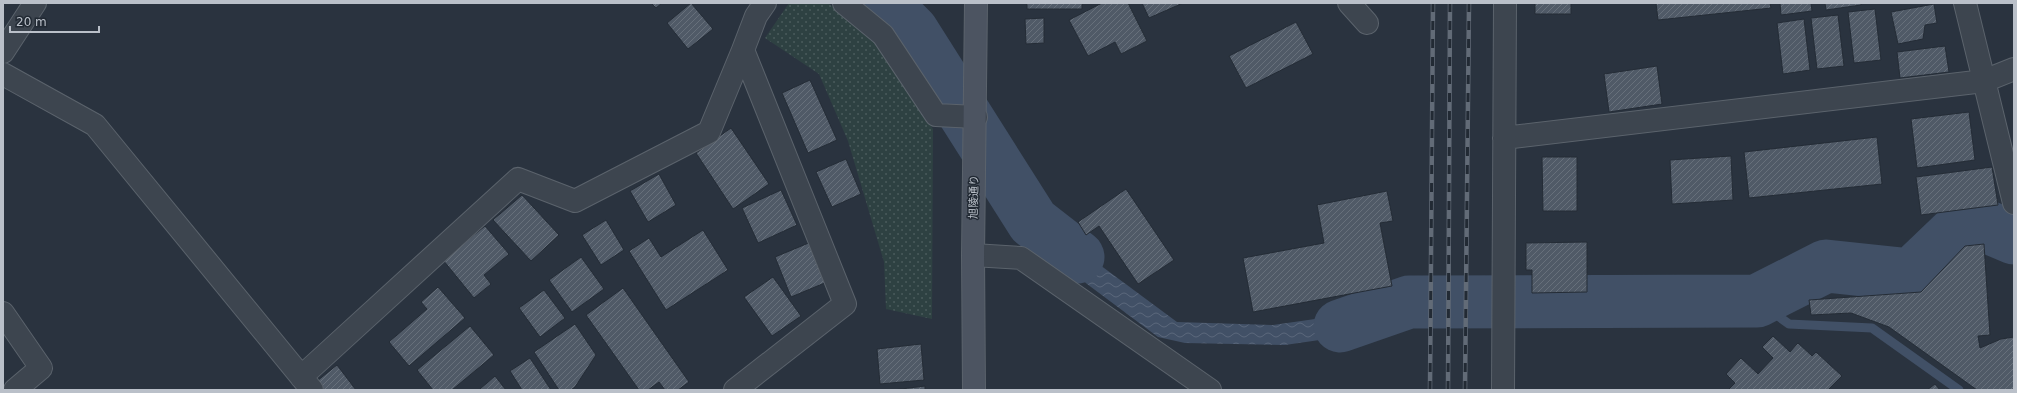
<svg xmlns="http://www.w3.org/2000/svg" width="2017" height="393" font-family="'DejaVu Sans','Noto Sans JP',sans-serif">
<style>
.grass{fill:url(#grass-dots)}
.water{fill:url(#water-waves)}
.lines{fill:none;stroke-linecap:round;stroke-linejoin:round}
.stream{stroke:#415066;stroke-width:9}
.river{stroke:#415066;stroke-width:53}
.building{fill:url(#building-hatch);stroke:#242c36}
.street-casing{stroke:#5b636c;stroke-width:24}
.secondary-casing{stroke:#5b636c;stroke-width:24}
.street{stroke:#3d454f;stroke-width:22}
.secondary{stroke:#4c5461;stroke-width:22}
.rail-casing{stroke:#626b77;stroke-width:4.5}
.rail{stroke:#222a34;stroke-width:3;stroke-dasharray:9;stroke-linecap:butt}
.labels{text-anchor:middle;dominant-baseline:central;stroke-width:3;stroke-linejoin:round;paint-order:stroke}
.street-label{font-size:11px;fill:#bac0c9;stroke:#222a34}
</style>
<defs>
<pattern id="grass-dots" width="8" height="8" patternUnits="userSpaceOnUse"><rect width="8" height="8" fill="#2e4142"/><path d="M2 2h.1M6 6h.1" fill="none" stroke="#4a5b5c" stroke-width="1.8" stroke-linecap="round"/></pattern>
<pattern id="water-waves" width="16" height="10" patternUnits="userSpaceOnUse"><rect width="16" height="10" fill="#415066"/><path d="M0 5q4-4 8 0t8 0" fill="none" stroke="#5a677b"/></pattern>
<pattern id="building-hatch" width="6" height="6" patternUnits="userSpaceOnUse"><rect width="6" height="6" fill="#505a67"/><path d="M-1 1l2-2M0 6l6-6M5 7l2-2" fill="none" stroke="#67707b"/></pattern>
</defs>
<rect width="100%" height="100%" fill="#2a333f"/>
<path class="grass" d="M789,3h39l48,39 57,87 -1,190 -46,-10 -2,-47 -36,-121 -29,-67 -54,-36z"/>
<path class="water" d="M873,3h24l21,22 22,31v32l-35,-52z
M1024,181l30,50 123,91 96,3 49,-7 61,-18 26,-5v24l-62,17 -62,9 -100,-2 -27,-6 -71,-53 -63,-59z"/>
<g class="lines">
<path class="stream" d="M1757,301l32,23 83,4 87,62"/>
<path class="river" d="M884,3l28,28 121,191 45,35
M1340,326l69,-24 348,-1 69,-35 85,9 45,-43 27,-7 31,13"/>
</g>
<path class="building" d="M651,3h11l-6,5z
M691,3l22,26 -25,20 -21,-26z
M1027,3h55v6h-55z
M1102,3h26l19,38 -26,13 -6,-12 -27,14 -19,-36z
M1142,3h41l-34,15z
M1535,3h36v11h-36z
M1656,3h114l1,5 -113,12z
M1780,3h31l1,8 -31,4z
M1825,3h36v2l-35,5z
M1934,4l3,19 -12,2 -2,14 -25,5 -7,-32z
M1875,9l6,51 -27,3 -6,-51z
M1838,15l6,51 -27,3 -6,-51z
M1044,18v25l-18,1 -1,-25z
M1804,19l6,51 -27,4 -6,-51z
M1296,22l17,32 -67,34 -17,-32z
M1945,46l4,26 -49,6 -3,-26z
M1657,66l5,38 -53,8 -5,-38z
M810,80l27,60 -29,13 -26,-60z
M1969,112l6,48 -58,8 -6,-49z
M731,128l38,56 -36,25 -37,-56z
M1877,137l5,47 -133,14 -5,-46z
M1731,156l2,44 -61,4 -2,-44z
M1542,157h35v54h-34z
M846,159l15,35 -29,13 -16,-35z
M1992,167l6,38 -77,10 -5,-38z
M659,174l17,31 -28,17 -18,-31z
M1126,189l48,71 -36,24 -39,-58 -13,9 -8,-13z
M781,190l16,35 -39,18 -16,-35z
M1387,191l6,30 -13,2 12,63 -139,26 -10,-54 81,-15 -7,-38z
M522,195l37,40 -28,26 -38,-41z
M606,220l18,30 -23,15 -19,-30z
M485,226l24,28 -25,21 7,9 -17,14 -31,-38z
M703,230l25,40 -62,40 -37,-59 20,-13 12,19z
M811,242l16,40 -36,15 -16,-40z
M1587,242v50l-55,1v-23h-6v-27z
M1984,244l6,91 -12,1 2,12 21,-9 13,-2v53h-37l-88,-63 -38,-14 -40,2 -2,-15 112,-8 44,-46z
M581,257l23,32 -32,23 -23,-32z
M773,277l28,39 -29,20 -28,-39z
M438,287l27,31 -56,48 -20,-24 38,-33 -6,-7z
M623,288l66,94 -11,8h-13l-6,-8 -11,8h-9l-53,-75z
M544,290l21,28 -25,19 -21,-29z
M575,324l21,31 -21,32 -4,3h-12l-25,-38z
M470,326l24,29 -42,35h-19l-16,-20z
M1773,336l17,16 8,-9 14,13 4,-4 26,24 -14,14h-100l7,-7 -9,-9 15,-16 17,16 15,-16 -11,-11z
M921,344l3,36 -44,4 -3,-35z
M530,358l21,32h-29l-12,-19z
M337,365l19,25h-32l-7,-9z
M495,376l11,14h-27z
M1935,384l5,6h-13z
M925,386v4h-32z"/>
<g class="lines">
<g class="street-casing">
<path id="street" d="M844,3l39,32 53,80 40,2
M1349,3l18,20
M1965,3l49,200
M3,52l32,-49
M3,74l92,51 217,265
M1504,138l480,-57 30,-12
M973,255l48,3 189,132
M3,313l38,55 -26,22
M301,377l217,-198 57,22 134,-69 34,-82
M735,390l110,-86 -102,-254 13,-34 9,-13
M1503,390l2,-387"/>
</g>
<g class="secondary-casing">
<path id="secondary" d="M974,390l-1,-135 3,-252"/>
</g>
<use href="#street" class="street"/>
<use href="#secondary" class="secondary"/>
<g class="rail-casing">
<path id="rail" d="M1430,390l3,-387
M1448,390l2,-387
M1465,390l4,-387"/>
</g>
<use href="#rail" class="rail"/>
</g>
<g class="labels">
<g class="street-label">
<text transform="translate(974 197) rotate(-89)">旭陵通り</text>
</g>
</g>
<rect width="2017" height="393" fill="none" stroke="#bac0c9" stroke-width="8"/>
<path d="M10 26v6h89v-6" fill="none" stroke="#bac0c9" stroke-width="2"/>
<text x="16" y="26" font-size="12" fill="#bac0c9" stroke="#222a34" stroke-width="3" paint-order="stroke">20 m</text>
</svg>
